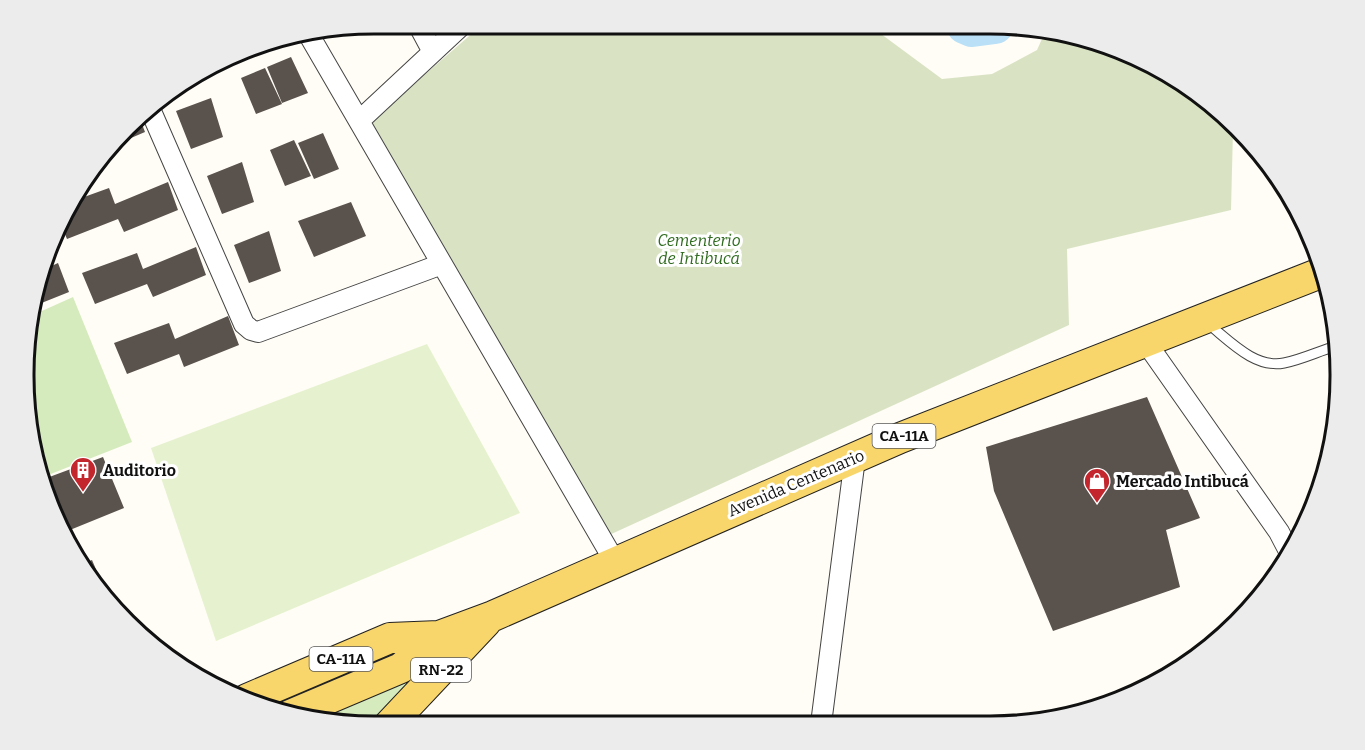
<svg xmlns="http://www.w3.org/2000/svg" width="1365" height="750" font-family="Bitter,serif">
<style>
.green{fill:#d5ebbd}
.cemetery{fill:#d9e3c4}
.pitch{fill:#e6f2cf}
.lines{fill:none;stroke-linecap:round;stroke-linejoin:round}
.river{stroke:#b9e0f7;stroke-width:38}
.building{fill:#5a524d}
.service-casing{stroke:#444;stroke-width:11}
.minor-casing{stroke:#444;stroke-width:22}
.primary-casing{stroke:#222;stroke-width:32}
.service{stroke:#fff;stroke-width:9}
.minor{stroke:#fff;stroke-width:20}
.primary{stroke:#f9d66b;stroke-width:30}
.labels{text-anchor:middle;dominant-baseline:central;stroke-width:6;stroke-linejoin:round;paint-order:stroke}
.shield{fill:#fff;stroke:#585858;stroke-width:1.5}
.shield-label{font-size:15px;font-weight:bold;fill:#111}
.park-label{font-size:16px;font-style:italic;fill:#2f6b1f;stroke:#fff}
.poi-label{font-size:16px;font-weight:bold;fill:#111;stroke:#fff;text-anchor:start}
.street-label{font-size:16px;fill:#111;stroke:#fff}
.rim{fill:none;stroke:#111;stroke-width:3}
</style>
<rect width="100%" height="100%" fill="#fffdf5"/>
<path class="green" d="M73,297l59,145 -89,35 -18,-79 8,-83z
M402,673l7,15 -34,37h-23l-53,-9z"/>
<path class="cemetery" d="M483,24l389,1 5,6 65,48 50,-5 45,-24 9,-20 35,6 84,35 68,59 -2,80 -164,39 2,76 -462,211 -237,-414z"/>
<path class="pitch" d="M427,344l93,169 -304,128 -65,-193z"/>
<g class="lines">
<path class="river" d="M965,25l7,3 23,-3"/>
</g>
<path class="building" d="M291,57l17,36 -26,10 -15,-36z
M265,68l17,36 -26,10 -15,-36z
M211,98l12,39 -32,12 -15,-38z
M140,119l5,13 -28,12z
M323,133l16,36 -25,10 -16,-36z
M294,140l17,36 -26,10 -15,-36z
M242,162l12,40 -32,12 -15,-38z
M168,182l10,28 -54,22 -6,-13 -51,20 -5,-12 11,-26 36,-13 6,16z
M351,202l15,34 -52,21 -16,-36z
M269,231l12,40 -32,12 -15,-38z
M196,247l10,28 -53,22 -6,-13 -52,20 -13,-31 55,-20 6,16z
M58,263l11,29 -35,14 2,-22 7,-14z
M228,316l11,29 -55,22 -5,-13 -52,20 -13,-31 55,-20 6,16z
M1147,397l53,121 -34,12 14,57 -127,44 -59,-140 -8,-44z
M103,457l21,51 -59,24 -14,-22 -7,-31z
M92,560l15,35 -2,1 -21,-33z"/>
<g class="lines">
<g class="service-casing">
<path id="service" d="M1207,323c21,16 47,46 77,40 16,-3 33,-11 49,-16"/>
</g>
<g class="minor-casing">
<path id="minor" d="M418,24l15,28
M309,35l306,527
M150,109l94,215 7,6 7,2 184,-68
M359,121l104,-97
M1145,341l134,191 12,23
M821,724l34,-266"/>
</g>
<g class="primary-casing">
<path id="primary" d="M247,699l143,-61 49,-2 54,-20 407,-178 423,-166
M290,715l111,-47 38,-32
M389,725l97,-103"/>
</g>
<use href="#service" class="service"/>
<use href="#minor" class="minor"/>
<use href="#primary" class="primary"/>
</g>
<defs>
<g id="building-pin" transform="scale(1.35)"><path d="M0 17L-7.5 6A9.5 9.5 0 1 1 7.5 6Z" fill="#c4262e" stroke="#fff"/><path d="M-4-6H4V6H1V3H-1V6H-4ZM-2.5-4.3h1.7v1.8h-1.7ZM.8-4.3h1.7v1.8H.8ZM-2.5-1h1.7V.8h-1.7ZM.8-1h1.7V.8H.8Z" fill="#fff"/></g>
<g id="shop-pin" transform="scale(1.35)"><path d="M0 17L-7.5 6A9.5 9.5 0 1 1 7.5 6Z" fill="#c4262e" stroke="#fff"/><path d="M-5-2.5h2.3a2.7 3.5 0 0 1 5.4 0H5L5.5 6h-11ZM-1.5-2.5h3a1.5 2.3 0 0 0-3 0Z" fill="#fff"/></g>
</defs>
<g fill-rule="evenodd">
<use href="#building-pin" x="83" y="470"/>
<use href="#shop-pin" x="1097" y="481"/>
</g>
<g class="labels">
<g class="shield">
<rect x="872.5" y="424" width="63" height="24" rx="4.5"/>
<rect x="309.5" y="647" width="63" height="24" rx="4.5"/>
<rect x="411" y="658" width="60" height="24" rx="4.5"/>
</g>
<g class="shield-label">
<text x="904" y="436">CA-11A</text>
<text x="341" y="659">CA-11A</text>
<text x="441" y="670">RN-22</text>
</g>
<g class="park-label">
<text x="699" y="240">Cementerio<tspan x="699" dy="18">de Intibucá</tspan></text>
</g>
<g class="poi-label">
<text x="103" y="470">Auditorio</text>
<text x="1116" y="481">Mercado Intibucá</text>
</g>
<g class="street-label">
<text transform="translate(796 483) rotate(-23)">Avenida Centenario</text>
</g>
</g>
<path d="M0 0H1365V750H0ZM374 34H990A340 340 0 0 1 1330 374V376A340 340 0 0 1 990 716H374A340 340 0 0 1 34 376V374A340 340 0 0 1 374 34Z" fill="#ececec" fill-rule="evenodd"/>
<path class="rim" d="M374 34H990A340 340 0 0 1 1330 374V376A340 340 0 0 1 990 716H374A340 340 0 0 1 34 376V374A340 340 0 0 1 374 34Z"/>
</svg>
